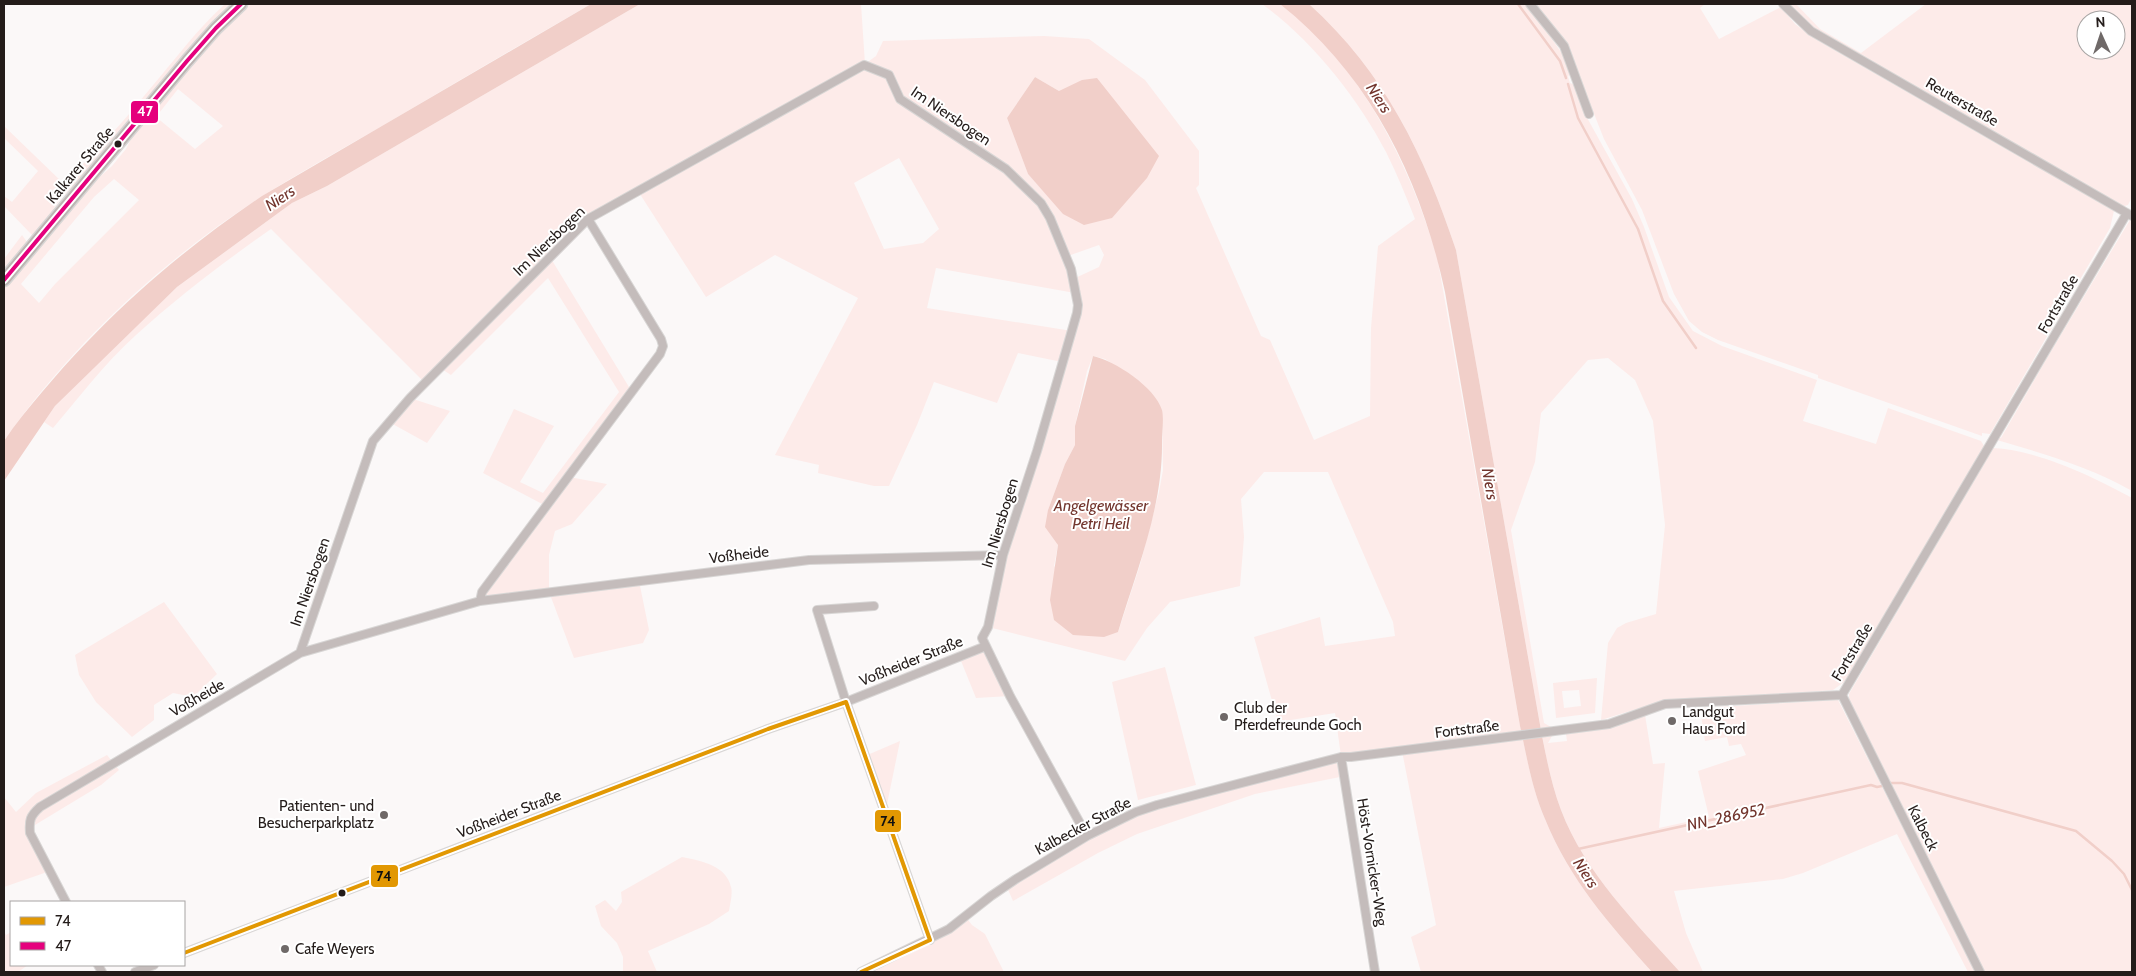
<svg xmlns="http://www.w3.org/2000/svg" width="2136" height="976" font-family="Cabin,sans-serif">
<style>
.green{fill:#fdebe9;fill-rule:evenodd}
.water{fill:#f1cfc9}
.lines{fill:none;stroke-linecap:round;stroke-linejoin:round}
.stream{stroke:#f1cfc9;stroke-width:2.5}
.minor-casing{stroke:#d8d6d5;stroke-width:10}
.primary-casing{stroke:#d8d6d5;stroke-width:15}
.minor{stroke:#c4bcbb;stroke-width:8}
.primary{stroke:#bcb4b2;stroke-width:12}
.bus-1-casing{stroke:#fff;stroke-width:8}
.bus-2-casing{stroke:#fff;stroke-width:8}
.bus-1{stroke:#e29803;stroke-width:4}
.bus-2{stroke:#e5007d;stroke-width:4}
.bus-dot{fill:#241c1a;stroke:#fff;stroke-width:2}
.poi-dot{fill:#6f6968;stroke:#fff;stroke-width:2}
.labels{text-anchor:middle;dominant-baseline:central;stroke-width:4;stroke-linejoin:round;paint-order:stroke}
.street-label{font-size:15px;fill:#241c1a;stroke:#fff}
.poi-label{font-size:15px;fill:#241c1a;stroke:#fff;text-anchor:start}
.water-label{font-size:16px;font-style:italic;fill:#72352d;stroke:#fff}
.line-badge{stroke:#fff;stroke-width:2}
.badge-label{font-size:14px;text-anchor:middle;font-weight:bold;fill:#fff}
.pale-badge-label{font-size:14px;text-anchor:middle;font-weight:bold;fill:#111}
</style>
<rect width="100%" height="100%" fill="#fbf8f8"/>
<path class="green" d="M225,4h8l-52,55 -94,115c-11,9 -22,19 -31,31 -7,10 -10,26 -24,30l-28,-29v-10l8,6 26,-31 -34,-33v-12l59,57c32,-29 59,-60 86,-93 25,-29 48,-61 76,-86z
M249,4h342c-68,39 -135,78 -202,118 -57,33 -117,65 -171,104 -81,59 -157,133 -214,215v-154l90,-105 18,-16 14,-17 9,-18 84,-98zM178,89l45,37 -28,23 -39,-32zM114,179l25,21 -84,84 -16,19 -18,-19 73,-87z
M640,4h221l4,60 11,-8 7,-15 161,-5 45,3 56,41 54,71v34l-3,3 65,148 9,4 44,100 56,-24 1,-88 7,-82 37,-27c-9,-23 -18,-45 -29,-67 -27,-53 -76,-114 -124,-148 5,0 14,-2 19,0 12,5 28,23 37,33 59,62 94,138 119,219l83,470c7,31 12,63 25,93 24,60 65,106 107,153h-231l-10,-35 25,-12 -34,-174 -60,6 3,19 -90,18 -118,40 -39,19 -85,48 -7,-16 130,-73 205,-56 -6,-43 -57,9 -24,-85 66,-20 5,29 70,-10 -2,-14 -65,-150h-64l-23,27 3,38 -4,49 -70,16 -23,26 -22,33 -137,-34 15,-72 59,-193 -44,-9 -21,50 -63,-21 -17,43 -28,61h-15l-56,-13 1,-8 -44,-10 83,-157 -83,-43 -69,42 -68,-106 -50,28 -38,38 82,135 -63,85 38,7 -35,40 -17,7 -6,24v36l90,-10 10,49 -6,13 -69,15 -25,-66 -69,9 66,-95 -63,-33 31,-64 40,17 -34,56 23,11 76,-101 -71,-114 -97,97 -11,-7 -15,15 -154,-154c-47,33 -92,67 -135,106 -31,28 -56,61 -83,93l-9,-6 11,-16 44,-45 78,-74 115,-84 35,-17zM1035,77l24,14 4,122 -35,-39 -21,-56zM899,158l40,71 -16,14 -39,6 -30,-66zM1099,245l5,10 -5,12 -26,12 -8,-22zM936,268l139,25 2,20 -5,18 -145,-23zM1093,356l12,3 33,22 24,29 1,60 -4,22 -19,73 -22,67 -64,-66 4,-21 -10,-35 17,-46 10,-19v-19l12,-55z
M1309,4h218l39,55 5,11 -3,7 2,6 7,3 5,12 3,16 47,85 12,28 25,70 24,34 29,15 95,34 -14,41 73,23 12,-36 93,33 3,5 -127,219 -13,17 -11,8 -177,13 -55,17 7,-77 9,-15 9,-5 30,-9 9,-89 -12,-104 -18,-41 -27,-22 -20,2 -47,53 -6,49 -24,68 33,193 7,4 -10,3 -85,-480c-32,-96 -71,-177 -147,-246z
M1534,4h171l-5,4 19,31 62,-32 14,17 22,16 297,171 -4,17 -120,206 -8,-1v3l-164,-58v-3l-100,-35 -16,-8 -13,-11 -15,-27 -32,-84 -38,-71 -38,-96z
M1790,4h6l24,25 41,24 65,-49h206v193l-4,8 -4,1 -6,-2 -300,-173 -11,-8zM2086,20h30v30h-30z
M2130,220l2,1v270c-42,-24 -88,-37 -135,-51l2,-3 2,1 46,-80z
M22,235l5,7v5l-23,25v-13z
M410,398l40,13 -23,32 -38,-21z
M1993,448c44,2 101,29 139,50v474h-148l-135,-270v-8z
M164,602l53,72 -24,23 -20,-4 -19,12v15l-22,17 -36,-35 -17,-27 -4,-20z
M986,646l24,50 -34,2 -17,-42z
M1165,667l31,118 -58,15 -26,-118z
M1597,678l-2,35 -39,5 -3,-35zM1579,690l2,16 -17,2 -2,-17z
M1838,700l138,272h-8l-71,-138 -94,39 -20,6 -109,12 12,42 17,39h-23c-44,-49 -95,-99 -119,-162 -9,-24 -14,-49 -19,-74h10l-4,7 19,-2 -1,-7 33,-4 46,-15 8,49 12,-1 -6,65 50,-11 -11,-46 48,-16 -5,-11 -12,2 -2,-9 -22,4 -5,-33z
M900,741l-15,73 -20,-58z
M107,755l12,15 -18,15 -71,43 20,43 -46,16v-90l12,15 20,-19z
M682,857c19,4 44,8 49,30 2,6 -1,17 -2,24l-20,13 -61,27 9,21h-34v-15l-6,-14 -16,-17 -6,-20 10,-6 11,11 6,-9 -1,-10z
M965,916l7,9 13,9 19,38h-143z
M4,931l2,4 5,-3v33h17l-10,7h-14z"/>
<path class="water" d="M591,4h49l-313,182 -35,17 -115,84 -122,119 -51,75v-40l9,-13c74,-95 150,-165 249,-232z
M1280,4h29c76,69 115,150 147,246l86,486c5,25 10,50 19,74 24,63 75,113 119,162h-28c-42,-47 -83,-93 -107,-153 -13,-30 -18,-61 -25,-93l-75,-434c-24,-112 -74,-216 -165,-288z
M1035,77l24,14 23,-11 15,-2 62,78 -12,22 -35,40 -28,7 -21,-11 -35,-40 -21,-56z
M1093,356c22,5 62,31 69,54 2,9 0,22 0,31 1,66 -25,128 -44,191l-14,5 -31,-2 -19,-15 -4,-20 8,-55 -13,-18 3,-17 17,-46 10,-19v-19z"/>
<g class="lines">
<path class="stream" d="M1518,4l42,57 6,17
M1568,84l10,34 60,111 25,72 33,47
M1890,783h12l174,48 36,30 12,13 8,16
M1578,849l293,-64 6,2 5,-1"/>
<g class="minor-casing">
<path id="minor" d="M1530,4l34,42 25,68
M1783,4l28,27 321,185
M480,601l2,-9 178,-238 3,-8 -2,-7 -73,-120
M874,606l-57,4 29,92 84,238
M300,653l73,-212 37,-43 178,-179 276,-154 25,10 11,24 106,70 35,34 9,15 21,51 7,36 -1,8 -40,138 -34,104 -15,72 -6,11 28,58 77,140
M1842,695l285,-482
M1842,695l138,277
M1341,757l34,215
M66,902l-36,-69c-1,-13 0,-17 10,-26l260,-154 180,-52 329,-41 194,-5
M184,953l584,-224 78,-27 140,-56
M98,965l4,7
M135,972l19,-7
M861,972l88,-43 42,-33 25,-17 71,-43 49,-24 21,-7 184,-48h10l258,-33 56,-20 177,-9"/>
</g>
<g class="primary-casing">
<path id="primary" d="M4,280l183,-219 29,-33 25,-24"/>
</g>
<use href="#minor" class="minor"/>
<use href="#primary" class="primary"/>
<g class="bus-1-casing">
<path id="bus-1" d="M846,702l84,238
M184,953l584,-224 78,-27
M861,972l69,-32"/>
</g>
<g class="bus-2-casing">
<path id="bus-2" d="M4,280l183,-219 29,-33 25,-24"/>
</g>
<use href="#bus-1" class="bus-1"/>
<use href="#bus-2" class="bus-2"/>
</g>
<g class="bus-dot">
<circle cx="118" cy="144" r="4.5"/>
<circle cx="342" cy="893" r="4.5"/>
</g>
<g class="poi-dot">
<circle cx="1224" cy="717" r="5"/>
<circle cx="1672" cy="721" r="5"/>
<circle cx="384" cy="815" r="5"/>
<circle cx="285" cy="949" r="5"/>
</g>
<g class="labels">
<g class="street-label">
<text transform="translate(1962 102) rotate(30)">Reuterstraße</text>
<text transform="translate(951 116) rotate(34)">Im Niersbogen</text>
<text transform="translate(80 165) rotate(-50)">Kalkarer Straße</text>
<text transform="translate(549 241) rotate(-44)">Im Niersbogen</text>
<text transform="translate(2058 304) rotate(-60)">Fortstraße</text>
<text transform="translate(1000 523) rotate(-73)">Im Niersbogen</text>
<text transform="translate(739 555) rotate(-7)">Voßheide</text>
<text transform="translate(310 582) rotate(-71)">Im Niersbogen</text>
<text transform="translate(1852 652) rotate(-59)">Fortstraße</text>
<text transform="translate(911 661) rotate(-22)">Voßheider Straße</text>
<text transform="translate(197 698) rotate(-30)">Voßheide</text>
<text transform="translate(1467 729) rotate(-7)">Fortstraße</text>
<text transform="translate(509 814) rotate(-21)">Voßheider Straße</text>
<text transform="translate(1083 826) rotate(-28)">Kalbecker Straße</text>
<text transform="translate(1923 828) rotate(63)">Kalbeck</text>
<text transform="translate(1372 862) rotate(81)">Höst-Vornicker-Weg</text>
</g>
<g class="poi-label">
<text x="1234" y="708">Club der<tspan x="1234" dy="17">Pferdefreunde Goch</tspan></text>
<text x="1682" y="712">Landgut<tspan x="1682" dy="17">Haus Ford</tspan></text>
<text x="374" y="806" text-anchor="end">Patienten- und<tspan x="374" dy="17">Besucherparkplatz</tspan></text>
<text x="295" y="949">Cafe Weyers</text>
</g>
<g class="water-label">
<text transform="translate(1379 98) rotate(57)">Niers</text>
<text transform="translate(280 198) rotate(-34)">Niers</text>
<text transform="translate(1490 484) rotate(80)">Niers</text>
<text x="1101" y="505">Angelgewässer<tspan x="1101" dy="18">Petri Heil</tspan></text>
<text transform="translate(1726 817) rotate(-12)">NN_286952</text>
<text transform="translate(1586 873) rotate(57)">Niers</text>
</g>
</g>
<g class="line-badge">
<rect x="130" y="100" width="29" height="24" rx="5" fill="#e5007d"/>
<rect x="874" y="809" width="28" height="24" rx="5" fill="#e29803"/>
<rect x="370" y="864" width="29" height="24" rx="5" fill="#e29803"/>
</g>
<g class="badge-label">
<text x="145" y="116">47</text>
</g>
<g class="pale-badge-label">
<text x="888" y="826">74</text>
<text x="384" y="881">74</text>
</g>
<rect width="2136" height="976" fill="none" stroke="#241c1a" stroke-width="10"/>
<rect x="10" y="901" width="175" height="65" fill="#ffffff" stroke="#a7a4a3"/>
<rect x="20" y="917" width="25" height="8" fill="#e29803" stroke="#a7a4a3"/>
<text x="55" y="926" font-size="15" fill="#241c1a">74</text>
<rect x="20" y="942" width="25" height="8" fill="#e5007d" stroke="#a7a4a3"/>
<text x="55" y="951" font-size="15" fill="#241c1a">47</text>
<g transform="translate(2101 35) rotate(357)"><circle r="24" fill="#ffffff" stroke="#a7a4a3"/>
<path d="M0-4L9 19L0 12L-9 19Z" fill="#6f6968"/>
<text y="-8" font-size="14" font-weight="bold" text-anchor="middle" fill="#241c1a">N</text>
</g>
</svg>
